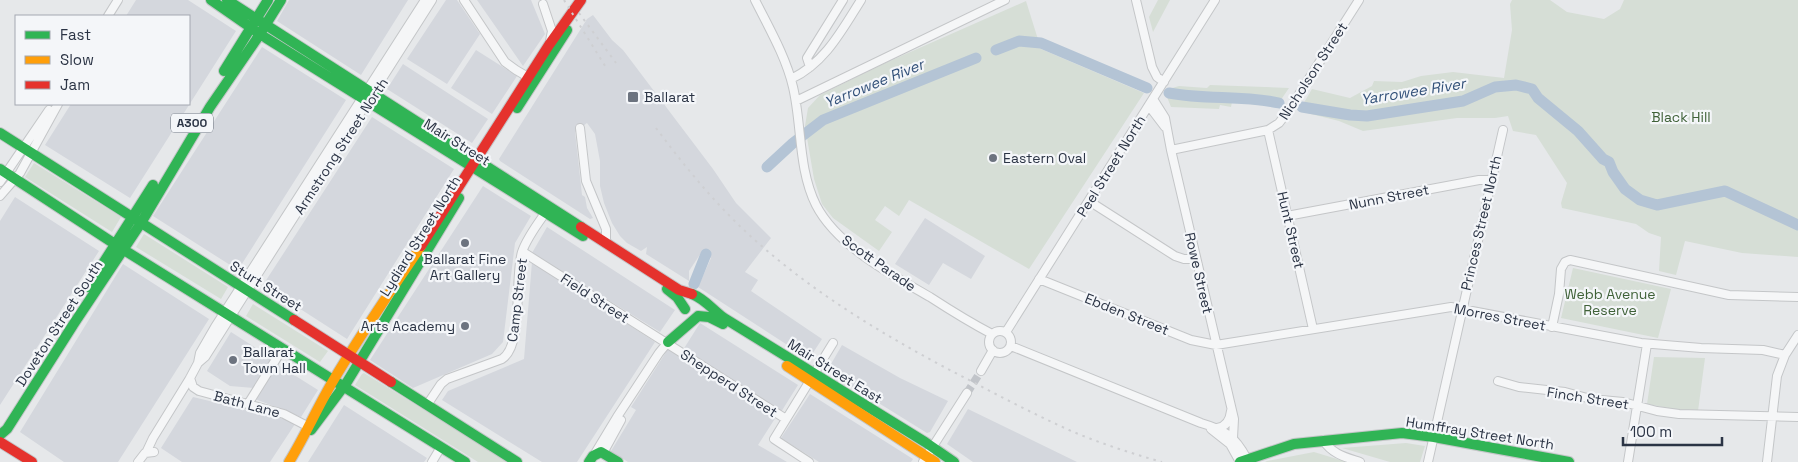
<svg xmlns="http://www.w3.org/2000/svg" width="1798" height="462" font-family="'Space Grotesk',sans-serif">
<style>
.built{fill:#d4d7dd}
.green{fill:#d6ded6}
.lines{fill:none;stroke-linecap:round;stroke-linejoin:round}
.river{stroke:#b4c4d5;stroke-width:11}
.street-tunnel{stroke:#c1c4c9;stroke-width:8;stroke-dasharray:8 4;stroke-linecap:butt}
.street-casing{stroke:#c4c6c8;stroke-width:10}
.fast-casing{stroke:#c4c6c8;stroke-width:12}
.slow-casing{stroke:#c4c6c8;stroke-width:12}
.jam-casing{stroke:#c4c6c8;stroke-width:12}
.street{stroke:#f5f6f7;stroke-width:8}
.fast{stroke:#30b455;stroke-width:10}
.slow{stroke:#ff9f0a;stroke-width:10}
.jam{stroke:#e5322d;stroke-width:10}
.rail{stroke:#cecfd2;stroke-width:2;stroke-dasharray:2.5 5;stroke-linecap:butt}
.poi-dot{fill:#6c737f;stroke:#f4f6f9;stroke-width:2}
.labels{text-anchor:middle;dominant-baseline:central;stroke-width:4.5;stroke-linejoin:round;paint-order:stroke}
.shield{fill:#f4f6f9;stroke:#676e7b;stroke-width:1}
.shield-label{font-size:12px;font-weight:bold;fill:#2b3445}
.street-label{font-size:14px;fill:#2b3445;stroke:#f4f6f9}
.poi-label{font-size:14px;fill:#2b3445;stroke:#f4f6f9;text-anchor:start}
.park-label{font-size:14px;fill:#3f6138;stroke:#f4f6f9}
.water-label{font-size:15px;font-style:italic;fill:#34527a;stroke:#f4f6f9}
</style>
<rect width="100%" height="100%" fill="#e6e8ea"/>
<path class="built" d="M136,0h52l48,31 -106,167 -85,-53 26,-41h118v-88h-63z
M289,0h119l-47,75 -84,-54z
M446,0h11l23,34 -33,50 -40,-25z
M477,0h54l14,34 -22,32z
M593,15l19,25 11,10 90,119 23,34 35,35 -26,34 13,8 -7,11 71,48 -13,20 -111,-72 13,-29 -10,-5 -12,18v10l-43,-27 1,-7 -6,4 -14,-8 -7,-7 -8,-13 -8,-20 -4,-17v-25l-5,-27 -8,-11 -12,9 7,63 3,2 2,11 6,10 -3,1 -90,-58 -1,-2 88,-140z
M262,47l84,53 -108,170 -85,-54z
M476,50l41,26 -25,38 -41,-26z
M403,64l85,55 -16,24 -85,-54z
M372,117l82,52 -107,170 -84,-54z
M483,186l48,30 -16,27 -12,99 -11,12 -79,34 -43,-28z
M15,197l84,54 -99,154v-184z
M925,218l60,38 -14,23 -28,-16 -14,22 -34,-21z
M547,227l128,83 -15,22 -128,-79z
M532,262l123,80 -78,120h-35l-100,-62 6,-9 76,-32z
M123,264l86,55 -91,143h-54l-44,-30z
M700,323l98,62 -17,27 -98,-62z
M231,332l42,27 -19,29 -24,-2 -23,-15z
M842,345l58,33 48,23 -18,31 -3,1 -100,-62z
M668,349l108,68 -18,28 29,17h-159l-17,-11 25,-41 -5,-3z
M275,363l43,27 -17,27 -48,-19z
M810,394l103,65 -2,3h-92l-38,-24z
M193,397l91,22 11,5 -25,38h-88l-21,-14z
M344,405l83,53 -3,4h-116z
M968,409l109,53h-104l-26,-18z"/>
<path class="green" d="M1158,0h12l-17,32 -4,-15z
M1512,0h38l17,12 37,7 16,-10 4,-9h174v257l-56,-4 -57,-12 -9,34 -17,-4 2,-34 -12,-4 -13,-9 -74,-16 -1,-5 6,-20 -31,-48 -23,-4 -5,-15 -13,2h-38l-94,13 -24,-10 -40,-10 13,-22 38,9 22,-12 2,-5 28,1 19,-6 32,-4 51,6 8,-48 -2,-26z
M1026,1l15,48 103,44 -115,176 -120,-69 -10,16 -14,-10 -10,14 17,12 -13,19 -46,-33 -11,-14 -8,-25 -9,-53 3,-18 12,-13 63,-31z
M1210,85l79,3 -13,19 -44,-5 -1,5 -11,-2 -1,4 -48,-2 -4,-10 2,-8 10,-3 28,2z
M34,163l87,54 -9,15 -87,-55z
M144,234l84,53 -7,12 -85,-52z
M1573,268l98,21 -13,49 -97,-20z
M253,304l75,47 -8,11 -74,-46z
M1654,357l51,1 -7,53 -19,-1 -32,-6z
M364,373l145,89h-31l-123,-77 7,-11z
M1406,443l19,3 -5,16h-30l-48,-14z
M1314,452l33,10h-82l2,-1z"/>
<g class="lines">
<path class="river" d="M996,50l23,-9 22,2 106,45
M1169,93c37,7 74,2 110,10
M1302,107l48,8 17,1 96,-15 32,-14 21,-2 16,4 6,9 40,33 25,28 6,3 4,10 12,17 15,11 17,5 68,-14 73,34
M767,167l26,-24 30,-23 153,-62
M694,284l12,-30"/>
<path class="street-tunnel" d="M967,393l14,-22"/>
<g class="street-casing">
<path id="street" d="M464,0l41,62 11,8 12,7
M755,0c14,28 31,57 38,87 9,38 5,82 23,118 21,41 76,70 114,92 20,13 41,26 62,37
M1136,0l16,67 5,10 7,5
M543,4l9,27 -2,10
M108,16l10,-16
M810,67l-3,-9 36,-58
M791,79c34,-16 51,-49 70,-79
M1153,99l12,19 6,32 63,269 -1,19
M796,101l209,-101
M1149,106l16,21
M580,128l6,53 20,48v14
M1268,130l45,199
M1171,150l97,-20 11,-7 10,-13 70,-110
M0,182l49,-72
M0,196l20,-23 38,-69
M1089,201l86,55 9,3h12
M1287,216l192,-36h12
M523,252l263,167
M1039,279l152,61 25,5 235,-38 190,36 60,5 62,2 22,5
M1552,327l7,-33 2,-25 4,-7 5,-2 159,35 69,2
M989 342a11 11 0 1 1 22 0a11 11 0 1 1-22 0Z
M1006,332l209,-332
M1011,346l190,77c24,7 34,13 46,36
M198,363l7,-6 227,-357
M981,371l12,-21
M190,378l3,9 6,4 85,23 25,13
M1498,381l21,6 46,5 26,7 32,3 34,9 22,3 119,3
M248,404l35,-56
M427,405l14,-21 6,-5 55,-20c22,-14 12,-81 20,-107 5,-15 17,-30 26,-43
M1217,428c9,-1 13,-8 14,-17
M1211,429l19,15 10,18
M1323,440c9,14 22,17 37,22
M146,453l7,-15 37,-60 8,-15 2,-10 15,-26 210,-327
M603,453l18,-33
M594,455l23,-38 42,-64 9,-11
M138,462l7,-9 9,-1
M432,462l9,-15
M809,462l-35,-23 59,-96
M923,462l44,-69
M1428,462l75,-332
M1628,462l19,-118
M1767,462l10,-86 8,-21 13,-20"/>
</g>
<g class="fast-casing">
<path id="fast" d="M211,0l55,38 317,198
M227,0l354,227
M224,71l44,-71
M517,108l50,-78
M0,133l294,187
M0,169l124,81 341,212
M88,287l65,-102
M667,289l10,8 8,12
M692,294c13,5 21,16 32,24l201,124 29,20
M698,316l11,1 14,7
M668,342l29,-25
M391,382l126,80
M311,430l36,-48 112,-184
M0,435l7,-6 66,-104 68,-102 69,-116 46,-67 25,-40
M589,462l4,-6 8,-4 17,10
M1240,462l54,-18 108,-11 32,4 135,25"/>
</g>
<g class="slow-casing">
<path id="slow" d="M787,366l148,96
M289,462c16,-26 28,-54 44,-81 27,-46 58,-90 88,-135"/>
</g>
<g class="jam-casing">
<path id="jam" d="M581,227l98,63 13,4
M421,246l128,-201 32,-45
M294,320l97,62
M0,442l32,20"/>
</g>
<use href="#street" class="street"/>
<use href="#fast" class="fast"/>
<use href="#slow" class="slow"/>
<use href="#jam" class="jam"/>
<path class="rail" d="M564,0l43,69
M579,13l37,50
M656,128c27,36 56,72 89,103 65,61 146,109 226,150 32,17 65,34 98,49 30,13 61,23 93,32"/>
</g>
<g class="poi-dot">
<rect x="627" y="91" width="12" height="12" rx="2.5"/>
<circle cx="993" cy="158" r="5"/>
<circle cx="465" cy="243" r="5"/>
<circle cx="465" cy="326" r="5"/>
<circle cx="233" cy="360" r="5"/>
</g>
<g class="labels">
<rect class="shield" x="171" y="113.5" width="42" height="19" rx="4"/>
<g class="shield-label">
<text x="192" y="123">A300</text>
</g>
<g class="street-label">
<text transform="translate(1313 71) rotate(-57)">Nicholson Street</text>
<text transform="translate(457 142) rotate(32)">Mair Street</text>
<text transform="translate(341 146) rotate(-57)">Armstrong Street North</text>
<text transform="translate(1111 166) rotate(-58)">Peel Street North</text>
<text transform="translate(1389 197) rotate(-11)">Nunn Street</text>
<text transform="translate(1481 223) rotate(-77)">Princes Street North</text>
<text transform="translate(1291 230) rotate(77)">Hunt Street</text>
<text transform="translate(420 236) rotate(-58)">Lydiard Street North</text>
<text transform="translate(879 263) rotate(35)">Scott Parade</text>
<text transform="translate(1199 273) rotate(77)">Rowe Street</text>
<text transform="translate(266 286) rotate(32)">Sturt Street</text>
<text transform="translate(595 298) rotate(33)">Field Street</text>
<text transform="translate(517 300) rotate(-83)">Camp Street</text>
<text transform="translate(1127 314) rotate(22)">Ebden Street</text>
<text transform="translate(1500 317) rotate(11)">Morres Street</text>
<text transform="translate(59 323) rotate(-57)">Doveton Street South</text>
<text transform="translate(835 371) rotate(32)">Mair Street East</text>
<text transform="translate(729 383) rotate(33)">Shepperd Street</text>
<text transform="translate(1588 398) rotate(9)">Finch Street</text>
<text transform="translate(247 404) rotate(15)">Bath Lane</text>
<text transform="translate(1480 433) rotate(9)">Humffray Street North</text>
</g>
<g class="poi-label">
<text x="644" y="97">Ballarat</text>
<text x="1003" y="158">Eastern Oval</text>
<text x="465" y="259" text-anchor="middle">Ballarat Fine<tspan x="465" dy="16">Art Gallery</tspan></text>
<text x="455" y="326" text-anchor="end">Arts Academy</text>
<text x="243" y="352">Ballarat<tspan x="243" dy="16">Town Hall</tspan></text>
</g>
<g class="park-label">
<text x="1681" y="117">Black Hill</text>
<text x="1610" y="294">Webb Avenue<tspan x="1610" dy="16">Reserve</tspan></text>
</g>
<g class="water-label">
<text transform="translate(874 83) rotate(-22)">Yarrowee River</text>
<text transform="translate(1413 91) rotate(-9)">Yarrowee River</text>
</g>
</g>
<rect x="15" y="15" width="175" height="90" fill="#f4f6f9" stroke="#a4a8b1"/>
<rect x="25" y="31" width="25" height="8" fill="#30b455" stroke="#a4a8b1"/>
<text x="60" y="40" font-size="15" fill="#2b3445">Fast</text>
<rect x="25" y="56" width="25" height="8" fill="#ff9f0a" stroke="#a4a8b1"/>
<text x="60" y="65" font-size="15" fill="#2b3445">Slow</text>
<rect x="25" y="81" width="25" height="8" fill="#e5322d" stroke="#a4a8b1"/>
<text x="60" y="90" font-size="15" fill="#2b3445">Jam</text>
<path d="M1623 437v8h99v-8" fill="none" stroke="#2b3445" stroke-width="2.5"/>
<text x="1630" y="437" font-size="15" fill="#2b3445" stroke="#f4f6f9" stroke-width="4" paint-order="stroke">100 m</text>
</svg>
